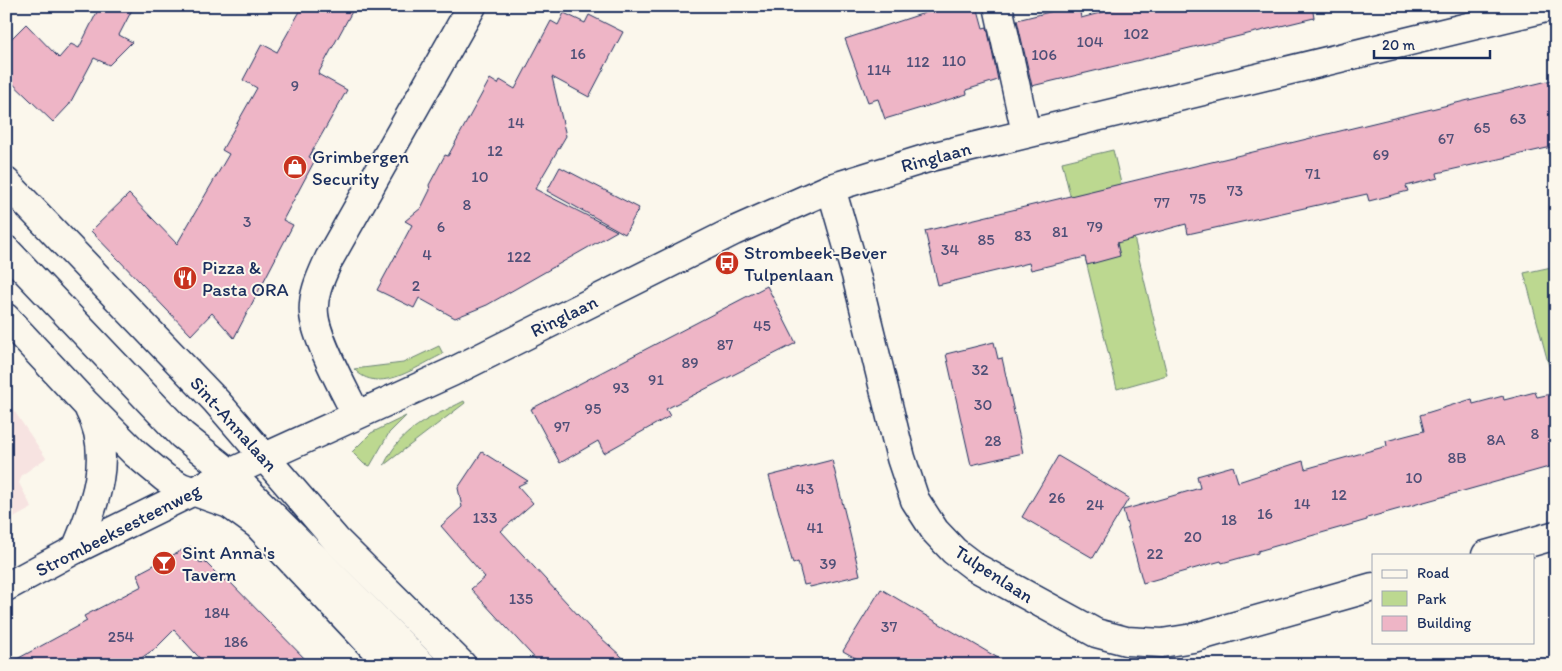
<svg xmlns="http://www.w3.org/2000/svg" width="1562" height="671" font-family="Itim,sans-serif">
<style>
.built{fill:#f7e3e1}
.green{fill:#bcd890;stroke:#6c8477}
.building{fill:#eeb5c6;stroke:#1b2f5e}
.lines{fill:none;stroke-linecap:round;stroke-linejoin:round}
.minor-casing{stroke:#1b2f5e;stroke-width:31}
.major-casing{stroke:#1b2f5e;stroke-width:31}
.minor{stroke:#fbf7ec;stroke-width:28}
.major{stroke:#fbf7ec;stroke-width:28}
.labels{text-anchor:middle;dominant-baseline:central;stroke-width:4;stroke-linejoin:round;paint-order:stroke}
.number-label{font-size:16px;fill:#505078}
.poi-label{font-size:19px;fill:#1b2f5e;stroke:#fbf7ec;text-anchor:start}
.street-label{font-size:19px;fill:#1b2f5e;stroke:#fbf7ec}
</style>
<rect width="100%" height="100%" fill="#fbf7ec"/>
<filter id="ink" filterUnits="userSpaceOnUse"><feTurbulence type="fractalNoise" baseFrequency=".02" numOctaves="2"/><feDisplacementMap in="SourceGraphic" scale="10" xChannelSelector="R" yChannelSelector="G"/><feConvolveMatrix kernelMatrix="1 2 1 2 8 2 1 2 1" color-interpolation-filters="sRGB"/></filter>
<g filter="url(#ink)">
<path class="built" d="M6,399l40,59 -24,17 -3,8 13,25 -26,14z"/>
<path class="green" d="M1113,150l54,225 -50,14 -55,-227z
M1556,266v126l-32,-119z
M439,346l4,8c-26,12 -64,42 -89,15l49,-6z
M464,401l1,2 -81,62c18,-38 45,-46 80,-64z
M406,416l-17,17 -19,33 -6,-2 -12,-12 19,-19z"/>
<path class="building" d="M100,6h34l-15,29 13,7 -23,23 -15,-7 -25,47 -16,17 -47,-45v-33l20,-20 33,34 12,-14 8,4z
M303,6h52l-37,68 29,16 -38,67 6,3 -32,60 10,5 -59,113 -22,-25 -21,22 -100,-104 38,-37 48,50 52,-90 -7,-4 35,-62 -14,-8 19,-36 15,8z
M946,6h31l6,22 4,-1 11,53 -32,10 1,4 -82,25 -7,-20 -10,3 -23,-63z
M1074,6h5l2,12 45,-12h186l2,12 -282,68 -15,-66z
M564,13l21,10 4,-8 34,17 -34,65 -37,-20 14,59 -31,53 82,42 -130,74 -32,13 -36,-20 -5,10 -37,-18 35,-65 -7,-4 16,-13 9,-18 -1,-5 16,-30 3,1 42,-77 8,5 2,-4 15,9 36,-68 7,4z
M1556,79v67l-119,27 1,5 -32,8 2,5 -39,10 -2,-7 -179,40 -2,-10 -69,19 3,13 -33,9 -2,-8 -54,13 -2,-7 -91,22 -13,-54z
M560,167l79,41 -14,26 -78,-43z
M767,286l29,57 -130,66 4,7 -66,37 -6,-12 -38,22 -29,-54z
M994,342l4,17 4,-1 21,95 -52,12 -25,-111z
M1535,392l2,5 19,-4v72l-189,53v2l-109,31v2l-36,10 -1,-2 -78,22 -20,-73 77,-22 -3,-12 36,-10 5,16 65,-21 2,8 82,-23 -1,-5 38,-10 -4,-16 52,-16 1,5 30,-8 1,4z
M482,452l46,29 -10,5 15,17 -32,28 89,97 41,37h-90l-70,-76 14,-12 -44,-51 21,-19 -4,-19z
M1058,456l71,42 -36,60 -71,-41z
M832,460l28,115 -50,12 -1,-3 -5,1 -6,-23 -5,2 -24,-88z
M190,546l9,16 7,1 18,18 3,-2 84,86h-105l-32,-35 -18,18 -25,17h-125l81,-44 -3,-5 58,-30 -5,-12z
M881,589l42,25 87,51h-142l-25,-14z"/>
<g class="lines">
<g class="minor-casing">
<path id="minor" d="M998,6l28,127
M831,188l25,87 45,183 14,42 20,31 19,20 21,16 121,66 30,8 36,2 31,-5 180,-51
M6,250l176,185 48,38 192,192
M356,414c-12,-24 -40,-75 -42,-100 -2,-19 7,-37 15,-55l143,-253
M1486,555l70,-20
M6,587l70,-38 154,-76 222,-101 282,-141 97,-43 100,-31 623,-151"/>
</g>
<g class="major-casing">
<path id="major" d="M6,182l210,219 120,139 126,125
M6,318l80,86 50,50 29,24 16,9 48,17 29,21 132,140
M76,549c19,-44 38,-94 13,-140"/>
</g>
<use href="#minor" class="minor"/>
<use href="#major" class="major"/>
</g>
</g>
<defs>
<g id="shop-disc" transform="scale(1.25)"><circle r="9.5" fill="#c8321e" stroke="#fbf7ec"/><path d="M-5-2.5h2.3a2.7 3.5 0 0 1 5.4 0H5L5.5 6h-11ZM-1.5-2.5h3a1.5 2.3 0 0 0-3 0Z" fill="#fff"/></g>
<g id="bus-disc" transform="scale(1.25)"><circle r="9.5" fill="#c8321e" stroke="#fbf7ec"/><path d="M-5-6H5V4H4V6H2V4H-2V6H-4V4H-5ZM-3.5-4V0h7V-4ZM-3.5 1.2v1.5H-2V1.2ZM2 1.2v1.5H3.5V1.2Z" fill="#fff"/></g>
<g id="restaurant-disc" transform="scale(1.25)"><circle r="9.5" fill="#c8321e" stroke="#fbf7ec"/><path d="M-5-6h1v4h1v-4h1v4h1v-4h1v5L-1.5 .5V6h-2V.5L-5-1ZM5-6V6H3V1.5H1.5Q1.5-4 5-6Z" fill="#fff"/></g>
<g id="bar-disc" transform="scale(1.25)"><circle r="9.5" fill="#c8321e" stroke="#fbf7ec"/><path d="M-6-5H6L.8 .8V4.5H3.5V6h-7V4.5H-.8V.8Z" fill="#fff"/></g>
</defs>
<g fill-rule="evenodd">
<use href="#shop-disc" x="295" y="167"/>
<use href="#bus-disc" x="727" y="263"/>
<use href="#restaurant-disc" x="185" y="278"/>
<use href="#bar-disc" x="164" y="563"/>
</g>
<g class="labels">
<g class="number-label">
<text x="1136" y="33">102</text>
<text x="1090" y="41">104</text>
<text x="578" y="53">16</text>
<text x="1044" y="54">106</text>
<text x="954" y="60">110</text>
<text x="918" y="61">112</text>
<text x="879" y="69">114</text>
<text x="295" y="85">9</text>
<text x="1518" y="118">63</text>
<text x="516" y="122">14</text>
<text x="1482" y="127">65</text>
<text x="1446" y="138">67</text>
<text x="495" y="150">12</text>
<text x="1381" y="154">69</text>
<text x="1313" y="173">71</text>
<text x="480" y="176">10</text>
<text x="1235" y="190">73</text>
<text x="1198" y="198">75</text>
<text x="1162" y="202">77</text>
<text x="467" y="204">8</text>
<text x="247" y="221">3</text>
<text x="441" y="226">6</text>
<text x="1095" y="226">79</text>
<text x="1060" y="231">81</text>
<text x="1023" y="235">83</text>
<text x="986" y="239">85</text>
<text x="950" y="249">34</text>
<text x="427" y="254">4</text>
<text x="519" y="256">122</text>
<text x="416" y="285">2</text>
<text x="762" y="325">45</text>
<text x="725" y="344">87</text>
<text x="690" y="362">89</text>
<text x="980" y="369">32</text>
<text x="656" y="379">91</text>
<text x="621" y="387">93</text>
<text x="983" y="404">30</text>
<text x="593" y="408">95</text>
<text x="562" y="426">97</text>
<text x="1535" y="433">8</text>
<text x="1496" y="439">8A</text>
<text x="993" y="440">28</text>
<text x="1457" y="457">8B</text>
<text x="1414" y="477">10</text>
<text x="805" y="488">43</text>
<text x="1339" y="494">12</text>
<text x="1057" y="497">26</text>
<text x="1302" y="503">14</text>
<text x="1095" y="504">24</text>
<text x="1265" y="513">16</text>
<text x="485" y="517">133</text>
<text x="1229" y="519">18</text>
<text x="815" y="527">41</text>
<text x="1193" y="536">20</text>
<text x="1155" y="553">22</text>
<text x="828" y="563">39</text>
<text x="521" y="598">135</text>
<text x="217" y="612">184</text>
<text x="889" y="626">37</text>
<text x="121" y="636">254</text>
<text x="236" y="641">186</text>
</g>
<g class="poi-label">
<text x="312" y="156">Grimbergen<tspan x="312" dy="22">Security</tspan></text>
<text x="744" y="252">Strombeek-Bever<tspan x="744" dy="22">Tulpenlaan</tspan></text>
<text x="202" y="267">Pizza &amp;<tspan x="202" dy="22">Pasta ORA</tspan></text>
<text x="182" y="552">Sint Anna's<tspan x="182" dy="22">Tavern</tspan></text>
</g>
<g class="street-label">
<text transform="translate(936 157) rotate(-15)">Ringlaan</text>
<text transform="translate(564 316) rotate(-26)">Ringlaan</text>
<text transform="translate(234 424) rotate(48)">Sint-Annalaan</text>
<text transform="translate(118 530) rotate(-27)">Strombeeksesteenweg</text>
<text transform="translate(994 574) rotate(33)">Tulpenlaan</text>
</g>
</g>
<rect width="1562" height="671" fill="none" stroke="#fbf7ec" stroke-width="25"/>
<rect x="12" y="12" width="1537" height="646" fill="none" stroke="#1b2f5e" stroke-width="2" filter="url(#ink)"/>
<rect x="1372" y="554" width="162" height="90" fill="#fbf7ec" stroke="#a1a7b3"/>
<rect x="1382" y="570" width="25" height="8" fill="#fbf7ec" stroke="#a1a7b3"/>
<text x="1417" y="578" font-size="15" fill="#1b2f5e">Road</text>
<rect x="1382" y="591" width="25" height="15" fill="#bcd890" stroke="#a1a7b3"/>
<text x="1417" y="604" font-size="15" fill="#1b2f5e">Park</text>
<rect x="1382" y="616" width="25" height="15" fill="#eeb5c6" stroke="#a1a7b3"/>
<text x="1417" y="628" font-size="15" fill="#1b2f5e">Building</text>
<path d="M1374 50v8h116v-8" fill="none" stroke="#1b2f5e" stroke-width="2.5"/>
<text x="1382" y="50" font-size="15" fill="#1b2f5e" stroke="#fbf7ec" stroke-width="4" paint-order="stroke">20 m</text>
</svg>
